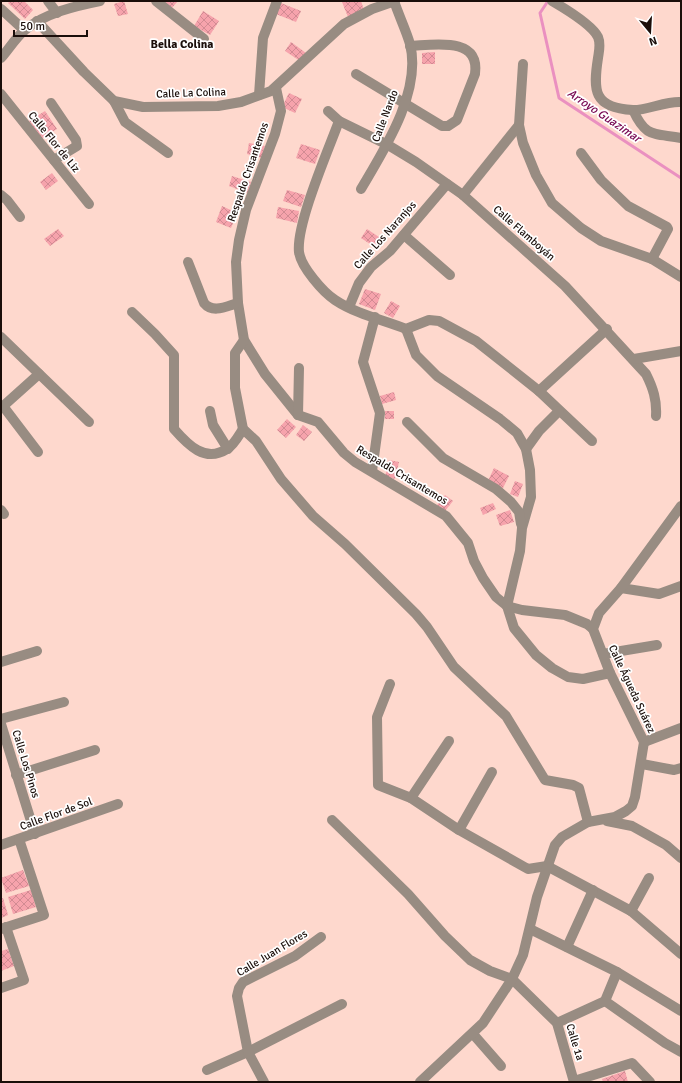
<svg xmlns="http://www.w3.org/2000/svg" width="682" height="1083" font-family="Signika,sans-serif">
	<defs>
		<pattern id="building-cross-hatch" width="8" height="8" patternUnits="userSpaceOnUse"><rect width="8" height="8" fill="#f6a3ac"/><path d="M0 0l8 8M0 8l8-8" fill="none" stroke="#d28b93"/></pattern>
	</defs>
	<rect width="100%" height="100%" fill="#fed8cd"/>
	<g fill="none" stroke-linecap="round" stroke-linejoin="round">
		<path stroke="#ea90c0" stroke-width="3" d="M548,1L540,13L559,98L681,178"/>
	</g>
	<g fill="url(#building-cross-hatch)">
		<path d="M10,1H24L33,10L25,19L8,3Z"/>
		<path d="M124,1L128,14L118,16L114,4Z"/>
		<path d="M167,1H178L171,9L165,3Z"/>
		<path d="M346,1H361L364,10L348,17L342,2Z"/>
		<path d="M281,3L301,11L296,22L276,14Z"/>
		<path d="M203,11L219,21L210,35L194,26Z"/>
		<path d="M291,42L306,53L300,61L285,51Z"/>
		<path d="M435,52V64H422V53Z"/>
		<path d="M289,93L302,99L295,113L282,107Z"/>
		<path d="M45,111L57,129L41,139L29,121Z"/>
		<path d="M249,143L265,146L262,158L247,154Z"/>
		<path d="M301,144L320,150L315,164L296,158Z"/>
		<path d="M52,173L58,181L46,190L40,182Z"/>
		<path d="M232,176L251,182L248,193L229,186Z"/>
		<path d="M287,190L305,195L301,207L283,201Z"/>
		<path d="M222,206L237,213L231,228L216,222Z"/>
		<path d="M278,207L299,211L297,223L276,218Z"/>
		<path d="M58,229L64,236L50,246L44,239Z"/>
		<path d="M367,229L382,239L376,248L361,238Z"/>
		<path d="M365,289L381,294L375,310L359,304Z"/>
		<path d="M391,301L400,306L393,318L384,313Z"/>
		<path d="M394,392L396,400L382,404L380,396Z"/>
		<rect x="385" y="411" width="9" height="8"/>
		<path d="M287,419L296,427L286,438L277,430Z"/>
		<path d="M303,425L312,432L304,441L296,435Z"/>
		<path d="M389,460L399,462L395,479L385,477Z"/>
		<path d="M494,468L509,476L502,490L487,483Z"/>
		<path d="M515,481L523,484L518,497L510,494Z"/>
		<path d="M445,495L453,501L445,511L437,505Z"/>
		<path d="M493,503L496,509L483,515L480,508Z"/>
		<path d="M510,510L514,522L500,526L496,515Z"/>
		<path d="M23,870L29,886L6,893L1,878Z"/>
		<path d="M31,890L36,907L13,914L8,897Z"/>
		<path d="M3,898L8,915L1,918V899Z"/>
		<path d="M8,949L14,966L1,971V951Z"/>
		<path d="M625,1071L628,1082H603L602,1079Z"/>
	</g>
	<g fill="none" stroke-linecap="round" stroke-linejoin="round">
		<g stroke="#988c82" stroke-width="10">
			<path d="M48,1L57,13"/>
			<path d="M156,1L204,39"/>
			<path d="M552,1C564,8 592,25 598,37C601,44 599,51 598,58C593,90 593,108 633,110C649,110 665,101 681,102"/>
			<path d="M1,9L24,30"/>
			<path d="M37,21L84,72L114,101L143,107L218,106L241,102L271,91L344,24L372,9L395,1"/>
			<path d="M1,58C9,49 16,37 25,30C45,13 75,6 100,1"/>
			<path d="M523,64L519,125L523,143L536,175L552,203L581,228L601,241L652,259L681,277"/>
			<path d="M356,74L442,126H448L457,120L475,74C480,36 434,45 410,46"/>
			<path d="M276,88L281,111L275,134L246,210L239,240L236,262L238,303L244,340L265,374L298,415L318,422L344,453L355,462L446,516L468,543L474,561L483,578L496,597L507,606L522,610L565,615L587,624L593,629"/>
			<path d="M1,94L89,204"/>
			<path d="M259,95L263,38L277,1"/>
			<path d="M114,101L125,122L168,153"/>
			<path d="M51,103L76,140L77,146L54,160"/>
			<path d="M633,110C646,138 653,133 681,138"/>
			<path d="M328,111L339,121L388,145L416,162L463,195L565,286L646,374C653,388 657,400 656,416"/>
			<path d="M339,121C328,151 296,224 299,252C301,267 323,292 335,300C356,314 383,320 406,329L429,320L439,321L476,341L539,391L607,329"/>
			<path d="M581,153L601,180L628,206L667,227L668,229L652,259"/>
			<path d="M361,189C384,150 422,92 410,44C406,30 399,16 394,1"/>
			<path d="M1,195L7,200L20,217"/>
			<path d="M463,195L519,125"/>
			<path d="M404,235L450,275"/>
			<path d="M188,262L204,303C213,314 227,306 238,303"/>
			<path d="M349,307L359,283L371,267L390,251L447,184"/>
			<path d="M132,312L155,334L174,355V429C188,445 205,463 227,449C234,445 239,435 243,429"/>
			<path d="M406,329L416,355L437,376L500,419L517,433L526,449L530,470L531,497L522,528L520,551L507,606L514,628L536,655L552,668L568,677L583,679L610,673"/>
			<path d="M1,337L89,422"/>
			<path d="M244,340L235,353V388L243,429L256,441L281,479L313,516L345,544L416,614L427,627L454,667L506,716L545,780L573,785L579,788L588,822"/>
			<path d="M634,359L681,351"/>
			<path d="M539,391L592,441"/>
			<path d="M3,406L38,452"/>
			<path d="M1,408L39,374"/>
			<path d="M210,411L213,425L228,449"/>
			<path d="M298,415L299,368"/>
			<path d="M407,422L443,458L496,489L511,502L519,512L521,524"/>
			<path d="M526,449L539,431L559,411"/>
			<path d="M372,471L380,413L363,362L375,317"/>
			<path d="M1,510L4,514"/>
			<path d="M621,588L659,594L681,586"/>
			<path d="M603,654L657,645"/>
			<path d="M1,662L37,651"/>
			<path d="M390,684L377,717L378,785L411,798L459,830L528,869L547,866"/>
			<path d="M1,719L64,702"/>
			<path d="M1,724L35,834"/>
			<path d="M644,742L681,728"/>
			<path d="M642,764L674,770L681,768"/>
			<path d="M16,775L95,750"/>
			<path d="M411,798L449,741"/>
			<path d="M332,820L408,894L445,936L470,960L490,971L512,979L557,1023L574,1082"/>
			<path d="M607,821L632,826L666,845L681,858"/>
			<path d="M459,830L492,772"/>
			<path d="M1,845L118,804"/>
			<path d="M547,866L631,911L681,954"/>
			<path d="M631,911L649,878"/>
			<path d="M1,929L44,915L19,839"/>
			<path d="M530,929L617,972L681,1011"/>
			<path d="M567,947L593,890"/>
			<path d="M1,988L24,980L6,927"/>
			<path d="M605,1001L665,1043L681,1052"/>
			<path d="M557,1023L605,1001L617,972"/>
			<path d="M473,1034L501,1066"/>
			<path d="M207,1070L248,1052L342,1004"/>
			<path d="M574,1081L632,1063L650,1082"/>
			<path d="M264,1082L248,1052L237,996L239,988L243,982L295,956L321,937"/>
			<path d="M420,1082L483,1023L512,979L523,955L537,897L555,845L562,837L588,822L615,817L626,811L632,806L635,797L644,742L610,673L593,629L599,613L621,588L681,506"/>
		</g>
	</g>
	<g text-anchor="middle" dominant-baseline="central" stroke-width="3.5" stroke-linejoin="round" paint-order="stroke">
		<g font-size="11" fill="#1a0e0a" stroke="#fff">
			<text transform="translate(191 93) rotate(-2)">Calle La Colina</text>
			<text transform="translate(385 116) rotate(-69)">Calle Nardo</text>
			<text transform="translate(54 142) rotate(51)">Calle Flor de Liz</text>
			<text transform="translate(248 172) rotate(-71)">Respaldo Crisantemos</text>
			<text transform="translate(524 233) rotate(41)">Calle Flamboyán</text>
			<text transform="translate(385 235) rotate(-48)">Calle Los Naranjos</text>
			<text transform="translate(402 475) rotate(31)">Respaldo Crisantemos</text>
			<text transform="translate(632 689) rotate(65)">Calle Águeda Suárez</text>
			<text transform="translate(26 764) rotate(73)">Calle Los Pinos</text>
			<text transform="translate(56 814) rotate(-20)">Calle Flor de Sol</text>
			<text transform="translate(272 953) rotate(-31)">Calle Juan Flores</text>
			<text transform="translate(575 1042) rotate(73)">Calle 1a</text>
		</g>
		<g font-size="12" font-weight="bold" fill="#1a0e0a" stroke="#fff">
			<text x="182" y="44">Bella Colina</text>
		</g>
		<g font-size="12" font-style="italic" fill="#760651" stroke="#fff">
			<text transform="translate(604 116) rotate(34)">Arroyo Guazimar</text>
		</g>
	</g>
	<rect width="682" height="1083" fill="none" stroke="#1a0e0a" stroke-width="4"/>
	<g transform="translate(650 32) rotate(162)" stroke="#ffffff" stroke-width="3" paint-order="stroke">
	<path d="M0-3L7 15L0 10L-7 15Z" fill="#1a0e0a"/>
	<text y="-6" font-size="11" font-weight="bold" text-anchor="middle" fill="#1a0e0a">N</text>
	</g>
	<path d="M14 30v6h73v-6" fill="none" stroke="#1a0e0a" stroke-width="2"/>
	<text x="20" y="30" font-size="12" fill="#1a0e0a" stroke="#ffffff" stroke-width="3" paint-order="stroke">50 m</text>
</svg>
